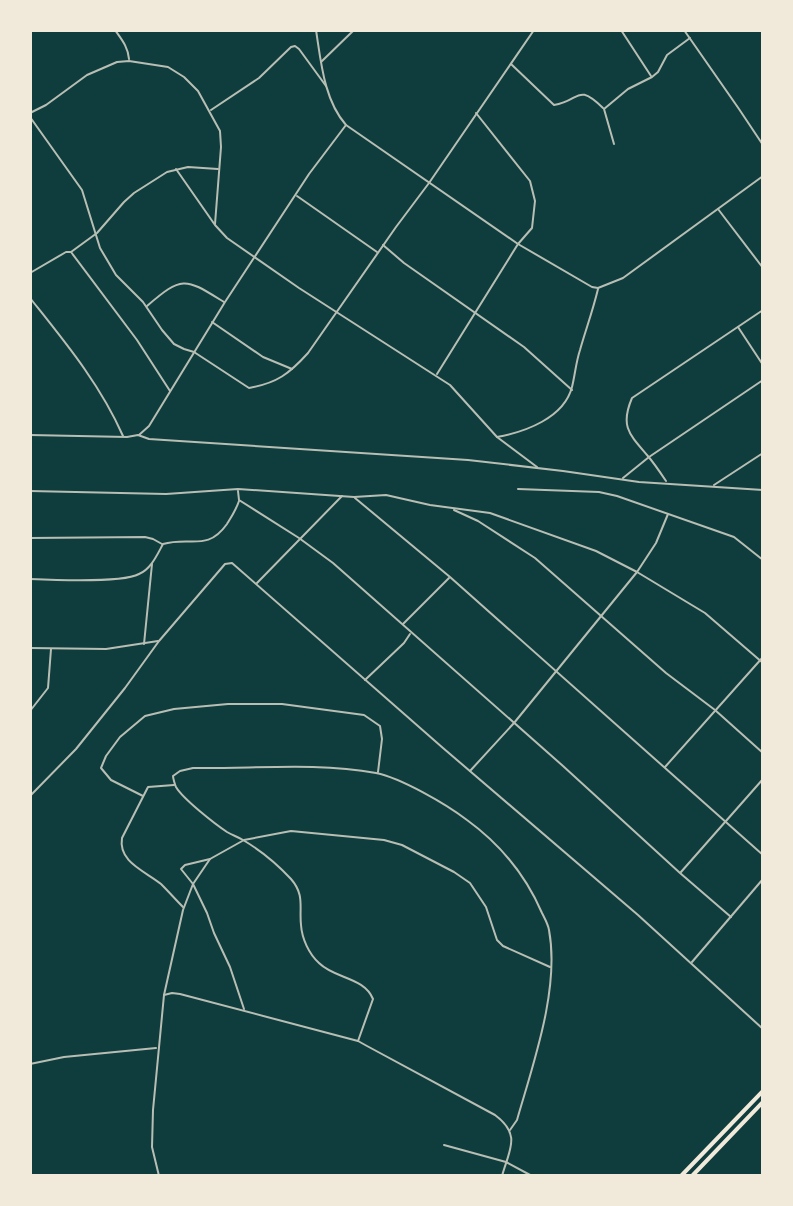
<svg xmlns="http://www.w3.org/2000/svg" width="793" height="1206" font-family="Barlow,sans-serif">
	<rect width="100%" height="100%" fill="#0f3d3e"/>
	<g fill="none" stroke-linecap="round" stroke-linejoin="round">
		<g stroke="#b8beb3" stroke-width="2">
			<path d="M115,30C122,40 128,47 129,59"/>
			<path d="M316,30C321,62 324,100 346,125L518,244L592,287L598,288L623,278L763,176"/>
			<path d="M621,30L651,76"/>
			<path d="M684,30L739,109L763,145"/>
			<path d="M321,62L354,30"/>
			<path d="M511,64L554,105C581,101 576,82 603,108"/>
			<path d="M211,110L259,78L291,47L295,46L299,49L326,86"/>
			<path d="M30,113L46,105L87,75L117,62L129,61L168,67L184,77L198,91L220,131L221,147L215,224"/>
			<path d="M30,117L82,190L100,248L116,275L143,302L162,330L174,344L184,349L194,352L249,388C277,383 289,374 308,353L396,227L429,183L534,30"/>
			<path d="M614,144L604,109L628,89L652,77L658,72L667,55L690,38"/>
			<path d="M176,169L215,225L227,238L299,288L450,385L497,437L537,467"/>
			<path d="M297,196L377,252"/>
			<path d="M718,209L763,268"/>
			<path d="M383,245L404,263L524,347L572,390"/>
			<path d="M71,252L97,233L124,202L134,193L167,172L188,167L218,169"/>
			<path d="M30,273L66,252H71L137,340L170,391"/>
			<path d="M30,298C65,342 100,384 123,436"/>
			<path d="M147,306C183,275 185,278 224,302"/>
			<path d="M212,322L263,357L292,369"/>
			<path d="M738,327L763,365"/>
			<path d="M437,374L518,244L532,228L535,201L530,181L476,113"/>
			<path d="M30,435L127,437L138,435L149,439L468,460L563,471L639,482L763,490"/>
			<path d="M139,435L149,426L225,302L309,174L346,125"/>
			<path d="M497,437C525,432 564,418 572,387C575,375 576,362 580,350C586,329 593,310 598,289"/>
			<path d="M623,478L649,457L763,380"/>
			<path d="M666,481C660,472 654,463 647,455C629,434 620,426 632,398L763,310"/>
			<path d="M714,485L763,453"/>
			<path d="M518,489L599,492L617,496L734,537L763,560"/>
			<path d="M30,491L166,494L238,489L354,497L386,495L430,505L490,513L596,551L637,572L705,613L763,663"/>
			<path d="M238,491L239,500L299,538L333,563L563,766L680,873L731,917"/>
			<path d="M355,498L450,577L763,855"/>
			<path d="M454,510L478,521L535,558L666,673L715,710L763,753"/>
			<path d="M30,538L145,537L153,539L162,544"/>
			<path d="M30,579C52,580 122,583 139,574C151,569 157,555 163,544C191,536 207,552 227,524C232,516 236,510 239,501"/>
			<path d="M257,583L342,496"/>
			<path d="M403,624L449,578"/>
			<path d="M144,644L152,564"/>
			<path d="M30,648L106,649L158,641"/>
			<path d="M365,680L404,643L410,634"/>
			<path d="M30,711L48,688L51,649"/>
			<path d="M665,767L763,657"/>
			<path d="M470,771L514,723L637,572L656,543L668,514"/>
			<path d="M174,785L148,787L122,838C118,862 145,871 161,884C169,892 176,900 183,907"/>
			<path d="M30,796L76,749L125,688L159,641L225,564L232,563L443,748L638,915L763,1029"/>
			<path d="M143,796L111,780L101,768L106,756L120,737L145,716L174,709L228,704H282L364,715L380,726L382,739L378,772"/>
			<path d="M210,859L185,865L181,869L193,884L207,913L214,933L230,967L244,1009"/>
			<path d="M681,872L763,779"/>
			<path d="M692,962L763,879"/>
			<path d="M164,995L172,993L180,994L358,1041L367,1046L495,1115C522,1135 509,1150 502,1176"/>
			<path d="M358,1041L373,999C364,977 335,979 319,963C309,954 302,939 301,925C299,907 305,895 291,879C278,865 260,850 243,840C238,837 232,835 227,832C215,824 183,799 176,787C175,785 173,778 173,776L180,771L193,768C253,769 316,762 376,773C401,778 446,804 467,820C500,844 526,876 542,913C545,919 548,924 549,930C560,989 533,1064 517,1120L510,1130"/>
			<path d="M30,1064L64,1057L156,1048"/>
			<path d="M444,1145L506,1162L532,1176"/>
			<path d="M159,1176L152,1147L153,1110L164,995L183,910L193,884L210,859L244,840L291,831L384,840L402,845L454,872L470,883L486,907L497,940L503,946L550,967"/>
		</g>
		<g stroke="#f1e9da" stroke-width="4">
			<path d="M681,1176L763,1091"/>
			<path d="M692,1176L763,1102"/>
		</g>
	</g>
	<rect width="793" height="1206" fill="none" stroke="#f1e9da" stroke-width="64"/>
</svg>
